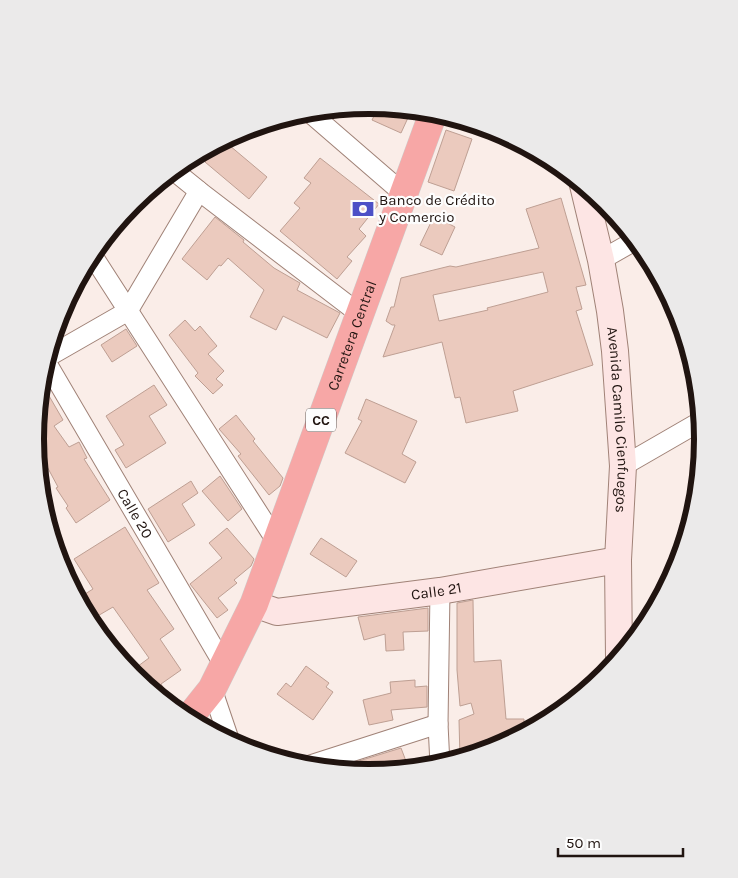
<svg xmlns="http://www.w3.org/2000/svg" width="738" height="878" font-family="Karla,sans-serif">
	<rect width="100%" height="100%" fill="#faede8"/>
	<g fill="#ebcabe" stroke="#be9f93" fill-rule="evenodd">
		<path d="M379,106L412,109L401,133L372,120Z"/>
		<path d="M446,130L472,139L454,191L428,182Z"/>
		<path d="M223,140L267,177L249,199L205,162Z"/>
		<path d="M320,158L379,204L359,229L366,236L347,257L352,261L337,279L280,231L300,208L294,203L311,183L304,178Z"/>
		<path d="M561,198L586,285L576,287L582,309L576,311L593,365L513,391L518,411L466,423L460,397L455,398L442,342L383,357L395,325H392L386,321L391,307H394L401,278L450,266L456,267L539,248L526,209ZM543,272L548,292L487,308L488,310L439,321L433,295Z"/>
		<path d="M434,216L455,227L442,255L420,245Z"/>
		<path d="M215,217L244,240L243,242L274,268L300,283L297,290L340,313L327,338L283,316L276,330L250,317L264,290L228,258L221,266L219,265L207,280L182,259Z"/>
		<path d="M185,320L195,331L200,326L217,346L208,354L224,371L216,379L223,385L213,394L195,376L198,373L169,335Z"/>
		<path d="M126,329L137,346L112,362L101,345Z"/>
		<path d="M41,382L63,420L54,426L69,447L79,442L87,458L84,459L110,500L76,523L66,508L68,506L56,488L58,487L36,446Z"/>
		<path d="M154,385L167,405L149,416L166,443L126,468L115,450L124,445L106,416Z"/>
		<path d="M366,399L417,421L402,454L416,462L405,483L345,453L362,421L358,419Z"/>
		<path d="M236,415L255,439L253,441L283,478L280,486L269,495L238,456L241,454L219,429Z"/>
		<path d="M220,476L242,509L228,521L202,491Z"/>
		<path d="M191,481L198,493L182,504L195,525L168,542L148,509Z"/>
		<path d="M125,527L159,583L147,590L174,629L160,639L181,670L161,684L175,705L172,707L130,672L149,658L113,607L89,621L77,599L93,589L74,559Z"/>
		<path d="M227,528L254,559L251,566L234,580L237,583L218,598L228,610L217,618L190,584L222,558L209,543Z"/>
		<path d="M321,538L357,561L346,577L310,554Z"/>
		<path d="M473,600L474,662L501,660L506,719H524V733L497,748L460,759L459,720L474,714L471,703L460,706L457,670V603Z"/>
		<path d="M428,608V631L403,632L404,650L386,651L385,634L364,640L358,617Z"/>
		<path d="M306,666L329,683L326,687L333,692L313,720L277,694L286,683L291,687Z"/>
		<path d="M415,680V687L427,686V707L391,710L393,720L369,725L363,700L391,693L390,682Z"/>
		<path d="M401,748L409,769L369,773L333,769Z"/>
	</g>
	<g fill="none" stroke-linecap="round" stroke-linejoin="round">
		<g stroke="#a08277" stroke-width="21">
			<g id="street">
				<path d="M308,111L404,194"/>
				<path d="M173,170L199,191L361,315"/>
				<path d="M91,253L277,542"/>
				<path d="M601,260L636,240"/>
				<path d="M46,358L128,311L199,191"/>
				<path id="s1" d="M45,360L225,667"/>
				<path d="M623,466L701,421"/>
				<path d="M440,591L438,724L440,765"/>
				<path d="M212,689L230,742"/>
				<path d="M304,767L438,724"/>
			</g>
		</g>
		<g stroke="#a08277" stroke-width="28">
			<g id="secondary">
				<path id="s2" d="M583,185L601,260L610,311L615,351L623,466L618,560L619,658"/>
				<path id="s3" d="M254,604L277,612L440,591L618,560"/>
			</g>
		</g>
		<g stroke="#cecbca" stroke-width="29">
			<g id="highway">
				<path id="s4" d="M188,719L212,689L254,604L434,111"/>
			</g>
		</g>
		<use href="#street" stroke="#fff" stroke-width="19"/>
		<use href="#secondary" stroke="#fde5e4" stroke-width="26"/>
		<use href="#highway" stroke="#f7a7a6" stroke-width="28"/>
	</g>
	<defs>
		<g id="bank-bare" transform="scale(1.725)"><path d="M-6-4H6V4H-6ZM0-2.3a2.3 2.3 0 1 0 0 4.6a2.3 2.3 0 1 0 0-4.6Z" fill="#4d50c6" stroke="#fdfdfd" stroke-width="2.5" paint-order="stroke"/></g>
	</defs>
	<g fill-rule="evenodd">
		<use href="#bank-bare" x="363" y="209"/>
	</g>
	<g text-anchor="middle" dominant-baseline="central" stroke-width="4.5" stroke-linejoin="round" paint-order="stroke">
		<rect fill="#fdfdfd" stroke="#625a57" stroke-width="1" x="306" y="408.5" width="30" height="23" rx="4"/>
		<g font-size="14" font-weight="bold" fill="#201410">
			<text x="321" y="420">CC</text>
		</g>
		<g font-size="15" fill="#201410" stroke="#fdfdfd" text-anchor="start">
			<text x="379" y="200">Banco de Crédito<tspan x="379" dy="17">y Comercio</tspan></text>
		</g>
		<g font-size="15" fill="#201410" stroke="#fdfdfd">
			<text stroke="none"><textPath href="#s4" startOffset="419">Carretera Central</textPath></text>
			<text stroke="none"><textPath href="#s2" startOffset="238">Avenida Camilo Cienfuegos</textPath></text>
			<text stroke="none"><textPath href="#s1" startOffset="178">Calle 20</textPath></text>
			<text stroke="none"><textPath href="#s3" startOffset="185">Calle 21</textPath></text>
		</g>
	</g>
	<path d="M0 0H738V878H0ZM44 439a325 325 0 1 1 650 0a325 325 0 1 1-650 0Z" fill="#ebeaea" fill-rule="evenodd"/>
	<path fill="none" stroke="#201410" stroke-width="6" d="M44 439a325 325 0 1 1 650 0a325 325 0 1 1-650 0Z"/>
	<path d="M558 848v8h125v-8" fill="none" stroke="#201410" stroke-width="2.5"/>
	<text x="566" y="848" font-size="15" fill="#201410" stroke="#fdfdfd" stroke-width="4" paint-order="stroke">50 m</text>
</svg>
